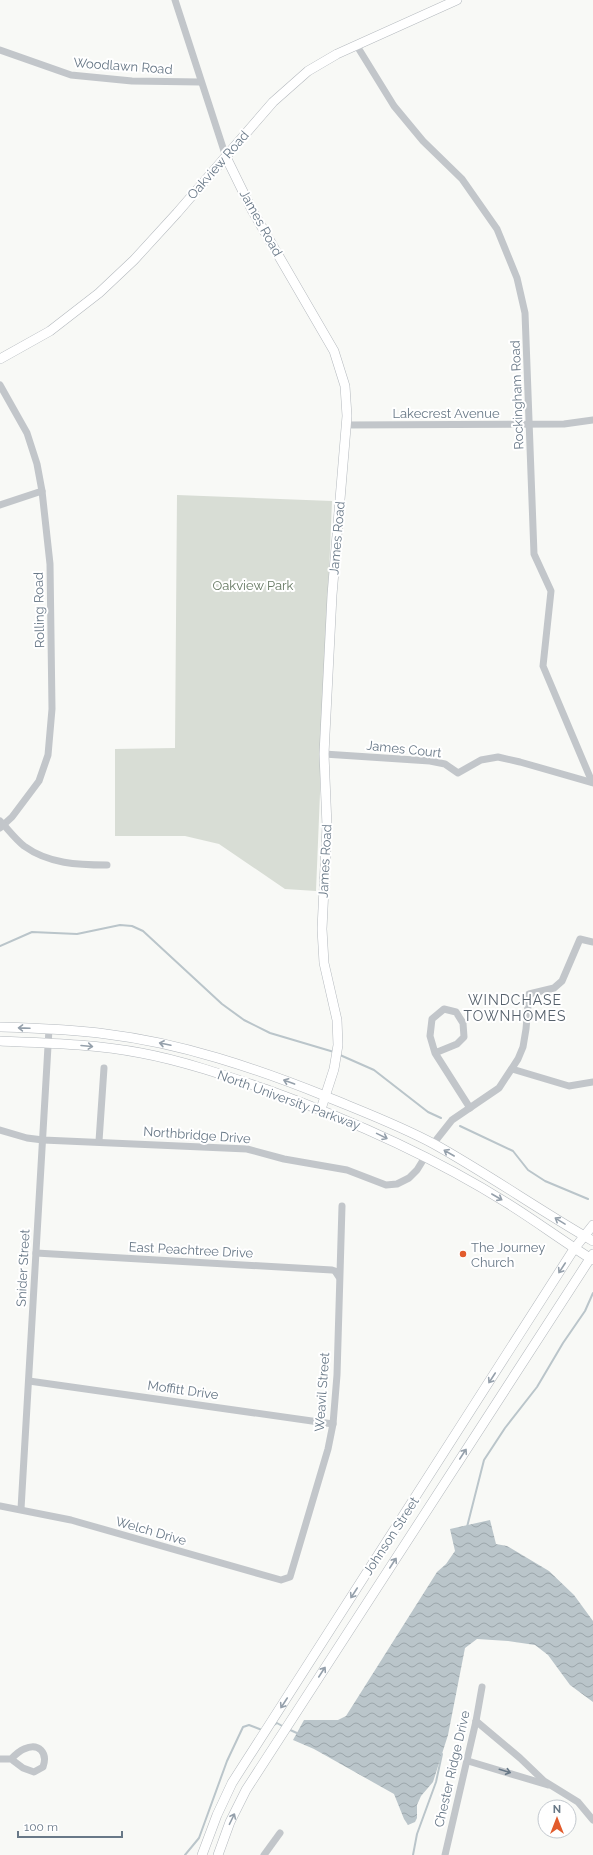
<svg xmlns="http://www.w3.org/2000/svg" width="593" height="1855" font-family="Raleway,sans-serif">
	<defs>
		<pattern id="water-waves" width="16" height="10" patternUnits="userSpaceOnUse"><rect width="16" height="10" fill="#bac5ca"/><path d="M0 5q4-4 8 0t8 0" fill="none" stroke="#9ba5aa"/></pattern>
	</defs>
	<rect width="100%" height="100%" fill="#f8f9f6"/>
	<path fill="#d8ddd5" d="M177,495L332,501L316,891L285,889L219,844L185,836H115V749L175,748Z"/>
	<path fill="url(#water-waves)" d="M490,1520L496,1544L507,1546L549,1571L574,1595L593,1621V1702L570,1685L548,1655L535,1645L508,1641L477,1639L465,1648L448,1735L433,1782L421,1796L417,1805V1818L415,1822L408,1825L404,1819L394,1794L314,1749L293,1740L304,1720H338L346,1716L437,1572L446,1564L455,1551L450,1529Z"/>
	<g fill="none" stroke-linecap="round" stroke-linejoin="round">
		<g stroke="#bac5ca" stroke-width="2">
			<path d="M0,946L32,932L77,934L120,925L132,926L143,931L222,1004L244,1020L270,1033L334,1052"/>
			<path d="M340,1055L374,1070L428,1112L441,1118"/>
			<path d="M460,1126L513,1151L528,1170L545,1181L588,1199"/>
			<path d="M467,1527L484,1460L505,1428L537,1387L563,1343L585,1311L593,1293"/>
			<path d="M274,1725L277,1723L284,1727"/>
			<path d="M288,1729L299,1734"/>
			<path d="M185,1855L199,1838L227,1761L243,1727L249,1725L262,1730"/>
			<path d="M413,1855L417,1834L436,1782L442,1754"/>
		</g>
		<g stroke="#b4b9be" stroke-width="10">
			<g id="secondary">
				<path d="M226,157L252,210L334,351L345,386L347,416L332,595L324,754L327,826L322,929L324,963L337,1020L338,1045L334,1069L321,1109"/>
				<path d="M0,359L50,331L99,293L134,260L177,213L273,102L308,71L337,54L457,0"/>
				<path d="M0,1027C35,1028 71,1029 106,1034C181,1043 255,1068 325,1096C361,1111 399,1125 434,1144C488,1174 539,1210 593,1241"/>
				<path d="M0,1041C47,1043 95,1044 141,1053C184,1061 227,1076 268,1090C351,1120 432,1156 507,1203C536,1221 564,1242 593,1260"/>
				<path d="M202,1855L217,1815L232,1783L574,1249L593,1225"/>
				<path d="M218,1855L230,1822L246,1790L593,1254"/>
			</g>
		</g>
		<g stroke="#c2c6ca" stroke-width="7">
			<path d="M175,0L226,157"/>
			<path d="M357,46L394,106L423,141L462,179L497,229L517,278L525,313L534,554L551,591L543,666L592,782"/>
			<path d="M0,50L71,75L132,81L200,82"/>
			<path d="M0,385L27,433L37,464L42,491L50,564L52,709L48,755L39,781L12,817L0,828"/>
			<path d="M346,425L564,424L593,420"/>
			<path d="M0,505L42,491"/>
			<path d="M324,754L430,761L445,764L458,773L481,760L498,757L520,762L593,783"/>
			<path d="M0,821C8,829 15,839 24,846C49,864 78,865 107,865"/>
			<path d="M435,1053L457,1044L464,1037L463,1023L456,1012L444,1009L432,1019L430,1036L435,1053L470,1108"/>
			<path d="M512,1069L569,1086L593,1082"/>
			<path d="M0,1130L27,1138L43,1140L247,1149L284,1159L347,1170L386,1185L397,1184L409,1178L417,1170L425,1157"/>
			<path d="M99,1141L104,1068"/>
			<path d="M433,1144L452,1120L499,1088L518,1059L523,1047L526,1029L529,994L554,988L562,981L580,939L593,942"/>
			<path d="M36,1253L332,1270L335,1271L339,1277"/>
			<path d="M29,1381L333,1424"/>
			<path d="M0,1506L71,1520L281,1580L290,1577L328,1449L333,1424L337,1375L342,1206"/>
			<path d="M21,1509L49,1029"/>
			<path d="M476,1721L520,1758L544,1781L578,1802L593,1820"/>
			<path d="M0,1759H11L23,1768L34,1772L43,1767C48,1753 39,1742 24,1749C19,1751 15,1755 11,1759"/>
			<path d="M468,1761L548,1785"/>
			<path d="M264,1855L280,1833"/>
			<path d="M445,1855L476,1721L482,1687"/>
		</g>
		<use href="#secondary" stroke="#fff" stroke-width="9"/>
	</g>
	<defs><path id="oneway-shaft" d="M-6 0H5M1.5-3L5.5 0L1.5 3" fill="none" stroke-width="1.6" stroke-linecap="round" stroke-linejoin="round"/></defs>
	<g stroke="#95a0ab">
		<use href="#oneway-shaft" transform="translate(24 1028) rotate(-178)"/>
		<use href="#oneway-shaft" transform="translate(165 1044) rotate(-168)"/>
		<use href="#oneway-shaft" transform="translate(87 1046) rotate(5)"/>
		<use href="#oneway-shaft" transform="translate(289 1082) rotate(-160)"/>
		<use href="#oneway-shaft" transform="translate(382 1136) rotate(26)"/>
		<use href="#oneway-shaft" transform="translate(449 1153) rotate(-150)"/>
		<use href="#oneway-shaft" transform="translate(497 1197) rotate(30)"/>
		<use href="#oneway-shaft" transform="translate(560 1221) rotate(-148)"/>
		<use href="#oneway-shaft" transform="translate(562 1268) rotate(123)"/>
		<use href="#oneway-shaft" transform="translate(492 1378) rotate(123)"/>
		<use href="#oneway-shaft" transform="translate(463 1454) rotate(-57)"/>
		<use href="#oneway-shaft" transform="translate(393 1563) rotate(-57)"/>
		<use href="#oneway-shaft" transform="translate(354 1593) rotate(123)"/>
		<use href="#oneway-shaft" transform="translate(322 1672) rotate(-57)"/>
		<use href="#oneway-shaft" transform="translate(284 1703) rotate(123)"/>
		<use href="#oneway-shaft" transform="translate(232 1819) rotate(-64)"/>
	</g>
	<use stroke="#687887" href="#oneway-shaft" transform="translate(505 1771) rotate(17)"/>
	<circle fill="#e25b2c" stroke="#fff" stroke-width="1.5" cx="463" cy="1254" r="4"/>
	<g text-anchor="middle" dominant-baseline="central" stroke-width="4" stroke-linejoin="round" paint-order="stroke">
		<g font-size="13" fill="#687887" stroke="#fff">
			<text transform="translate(123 66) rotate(4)">Woodlawn Road</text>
			<text transform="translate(218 165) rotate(-49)">Oakview Road</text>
			<text transform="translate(261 223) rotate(61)">James Road</text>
			<text transform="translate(517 395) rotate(-92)">Rockingham Road</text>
			<text x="446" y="413">Lakecrest Avenue</text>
			<text transform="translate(337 538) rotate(-85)">James Road</text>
			<text transform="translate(39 610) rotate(-91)">Rolling Road</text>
			<text transform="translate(404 749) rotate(6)">James Court</text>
			<text transform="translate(325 861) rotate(-87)">James Road</text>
			<text transform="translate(289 1100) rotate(20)">North University Parkway</text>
			<text transform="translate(197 1135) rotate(4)">Northbridge Drive</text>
			<text transform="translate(191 1250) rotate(3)">East Peachtree Drive</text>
			<text transform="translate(23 1268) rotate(-87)">Snider Street</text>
			<text transform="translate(183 1390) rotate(8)">Moffitt Drive</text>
			<text transform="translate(322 1392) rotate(-86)">Weavil Street</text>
			<text transform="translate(151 1531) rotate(16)">Welch Drive</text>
			<text transform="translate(391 1536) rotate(-57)">Johnson Street</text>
			<text transform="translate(452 1769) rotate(-77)">Chester Ridge Drive</text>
		</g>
		<g font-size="13" fill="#667963" stroke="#fff">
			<text x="253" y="585">Oakview Park</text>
		</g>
		<g font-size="13" fill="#687887" stroke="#fff" text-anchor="start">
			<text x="471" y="1247">The Journey<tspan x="471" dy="15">Church</tspan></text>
		</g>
		<g font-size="14" letter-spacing="1" fill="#56616c" stroke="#fff">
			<text x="515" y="1000">WINDCHASE<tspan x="515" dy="16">TOWNHOMES</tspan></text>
		</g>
	</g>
	<g transform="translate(557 1819)"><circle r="19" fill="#ffffff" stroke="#c3c9cf"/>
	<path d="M0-3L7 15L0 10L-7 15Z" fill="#e25b2c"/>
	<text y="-6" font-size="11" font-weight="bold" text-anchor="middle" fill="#687887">N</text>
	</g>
	<path d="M18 1831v6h104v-6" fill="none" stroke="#687887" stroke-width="2"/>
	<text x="24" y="1831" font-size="12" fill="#687887" stroke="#ffffff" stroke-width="3" paint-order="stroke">100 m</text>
</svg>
